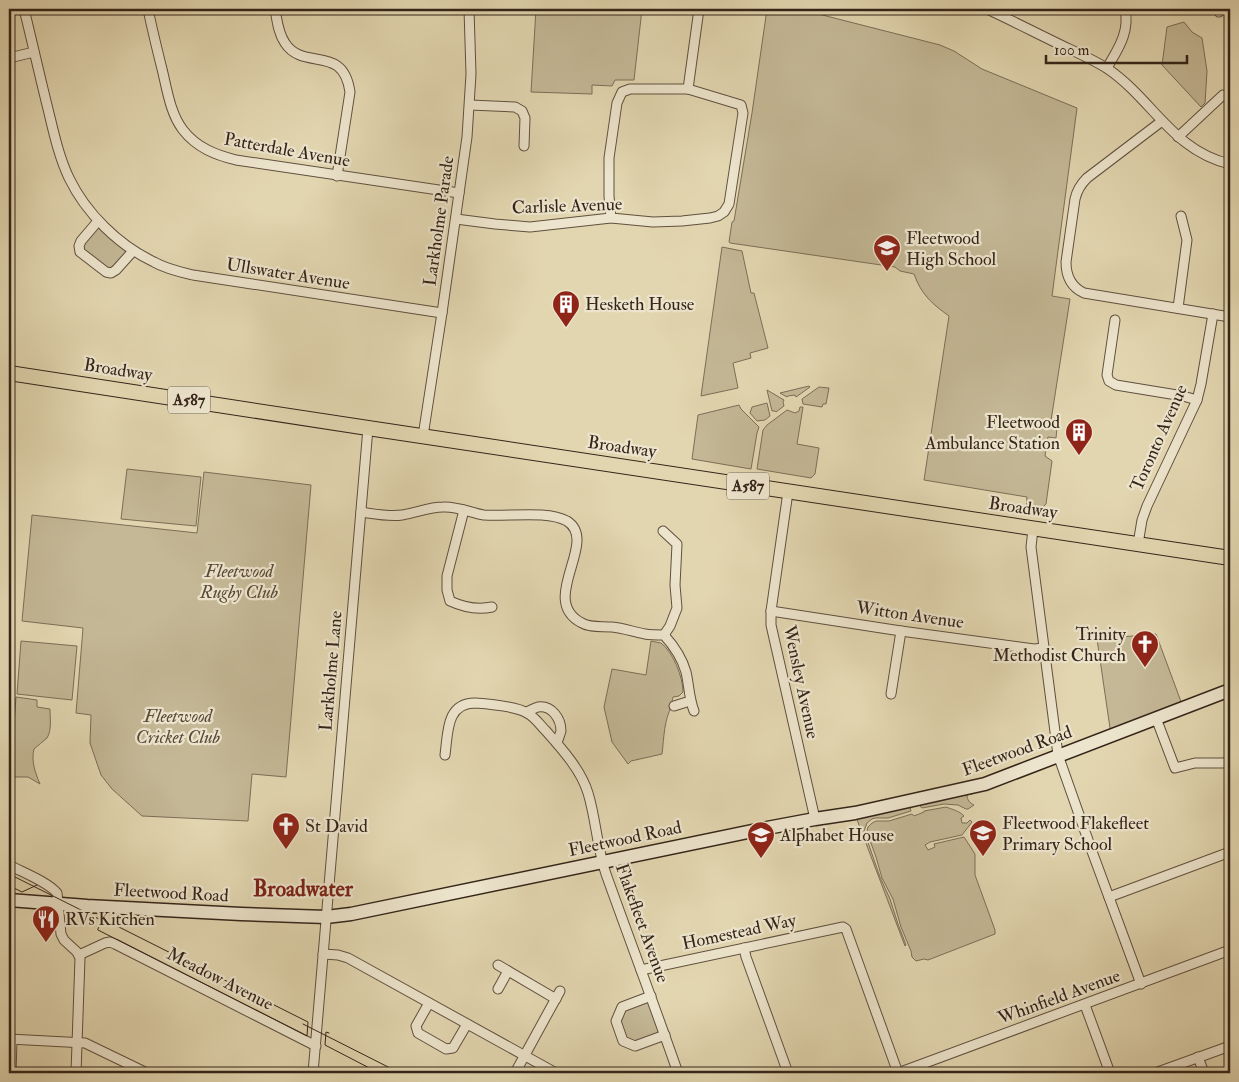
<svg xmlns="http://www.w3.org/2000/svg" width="1239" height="1082" font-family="'IM FELL Double Pica',serif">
	<rect width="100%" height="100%" fill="#e2d6b0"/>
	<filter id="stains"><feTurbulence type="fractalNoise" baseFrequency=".004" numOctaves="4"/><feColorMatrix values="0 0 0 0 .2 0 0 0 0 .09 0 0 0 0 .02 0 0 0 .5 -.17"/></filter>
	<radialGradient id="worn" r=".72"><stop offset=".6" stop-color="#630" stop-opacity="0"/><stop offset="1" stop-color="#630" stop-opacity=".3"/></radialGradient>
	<g fill="#c4b896" stroke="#7c6e58">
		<path d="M536,9H642L634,80H615L612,86L592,85V94L531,92Z"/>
		<path d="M767,9H799L940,45L954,51L982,69L1077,108L1052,296L1070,299L1050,427L1057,428L1056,438L1048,437L1045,456L1052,461L1046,504L1040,510H1026L1027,497L924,480L949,316C932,304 921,294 914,274L900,271L895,267L730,243L729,242L732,222L734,221L752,113Z"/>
		<path d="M1184,22L1192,32L1202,38L1207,71L1205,103L1201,107L1162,65L1167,27Z"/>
		<path d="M98,221L133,251L111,273L80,252L81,241Z"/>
		<path d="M722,247L742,251L751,293H754L768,348L750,353L751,358L733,363L738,388L701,396Z"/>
		<path d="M809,386L810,387L796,397L795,395L788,396L787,397L780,393Z"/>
		<path d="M819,387L829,388L826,404H823L822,407L803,404L802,399Z"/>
		<path d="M767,390L784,400L783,402L784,406L776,412L775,411H772Z"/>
		<path d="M767,403L770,416L765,420L757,421L750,413L752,407Z"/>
		<path d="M739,405L741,409L759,427L757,433L751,469L692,459L698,415Z"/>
		<path d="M800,407H803L797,444L819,448L815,474L811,478L757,469L763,430L767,425L787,410L795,413L799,411Z"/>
		<path d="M127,469L201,477L196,526L121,519Z"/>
		<path d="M204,472L311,485L286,777L252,774L248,821L142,816L112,789L101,775L90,743L91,715L76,713L83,628L22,621L32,515L197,533Z"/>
		<path d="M1156,634L1183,707L1111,735L1097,639Z"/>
		<path d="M21,641L77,646L72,700L17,694Z"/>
		<path d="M651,641L661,643C673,652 683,677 683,692L679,696L673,697L672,701V706C664,719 664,738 662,754L631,761L628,764L612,742L604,707L612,669L646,675Z"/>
		<path d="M16,697L37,700V707L50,709C50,718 52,730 47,738C43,742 38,745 34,749C31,761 35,772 40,784L28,777H10Z"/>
		<path d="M972,791V794L967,795C967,800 970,803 974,805L968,809H966L958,805L944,804L922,808L918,804Z"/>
		<path d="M910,807L911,811L888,818H875L872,819L867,823L864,831L880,877L890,899L898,924L906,945L905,946L856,817Z"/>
		<path d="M946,807C951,809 960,811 964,816L961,818L962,823H967L970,820L972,822L962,835L930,842L925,845L928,850L935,847L934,844L964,837L975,854V875L995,930V934L928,960L924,959L916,961L912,957L911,951L901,927L893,899L882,878L876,857L868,835L867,831L868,827L872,823L876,821H889L912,814L914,816L924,812V811Z"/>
		<path d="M651,996L665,1035L635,1046L623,1041L616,1021L622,1007Z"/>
	</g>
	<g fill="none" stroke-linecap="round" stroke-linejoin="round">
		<g stroke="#60503f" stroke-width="11">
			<g id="street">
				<path d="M24,9C32,41 39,73 47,105C53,129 58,155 69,178C86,213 118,245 154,262C166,269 180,272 193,275L442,313"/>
				<path d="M148,9C152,29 157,49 162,69C167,89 170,113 183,130C197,148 216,155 236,160L459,193"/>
				<path d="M275,9C277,20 278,33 285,43C304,72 343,43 350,92L337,176"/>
				<path d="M987,9C1013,21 1038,34 1063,46C1078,53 1094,60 1108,69C1153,100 1173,151 1230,164"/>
				<path d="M1219,12V9"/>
				<path d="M9,58L34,52"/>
				<path d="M1107,68C1118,49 1130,32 1125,9"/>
				<path d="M688,89L699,9"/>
				<path d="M470,105L515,107L522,111L525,118L524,146"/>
				<path d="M1162,121L1087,178C1080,185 1077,190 1075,199L1066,262C1066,276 1071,287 1084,293L1230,317"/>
				<path d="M1178,137L1223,95"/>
				<path d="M456,219L495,224L530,227L611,218L653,222L682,221L710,218L718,216L724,212L729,204L743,113L741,105L688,89H630L622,92L617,103L609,158V196L611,218"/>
				<path d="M98,221L81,241L79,246L80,252L106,272L111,273L116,270L133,251"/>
				<path d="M1178,308L1187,240L1181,216"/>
				<path d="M1115,320L1107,375L1109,381L1116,385L1183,396L1197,400"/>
				<path d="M423,436L442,313L467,137L471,74L469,9"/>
				<path d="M788,492L771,611V625L815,819"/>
				<path d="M464,510L447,576V590L450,601C463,607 478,610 492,607"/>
				<path d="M361,512C375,514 389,517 402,515C416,513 429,507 443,507C457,506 471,513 484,515C507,517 547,510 567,521C600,542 537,600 582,623C590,628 602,626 612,627C623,628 634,632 645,634C651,635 658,635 664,635C674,646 682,658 686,672C689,685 689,698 694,711"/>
				<path d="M1033,529L1031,547L1058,755L1093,854L1141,984"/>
				<path d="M663,531L677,544L675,585L677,608L670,626L664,635"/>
				<path d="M1138,544L1142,520L1147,506L1197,400L1201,384L1213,314"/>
				<path d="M771,611L901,631L1034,649L1044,648"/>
				<path d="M891,694L901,631"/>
				<path d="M674,706L690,701"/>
				<path d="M526,712C530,711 534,708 538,707C552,705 561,719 561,731C560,735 558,739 557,743"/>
				<path d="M1156,718L1175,768L1195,763H1223L1230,761"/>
				<path d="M445,755C448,733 446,703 475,703C489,704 516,706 527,713C535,717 540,725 546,731C562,749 581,770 588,793C596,819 597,848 606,874C630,941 655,1007 678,1073"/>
				<path d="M9,865C22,872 48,882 57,893L61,934L64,940L77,952L80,958L76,1073"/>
				<path d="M1109,897L1230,852"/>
				<path d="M744,948L746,957L788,1073"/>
				<path d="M323,954L338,955L348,958L556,1073"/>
				<path d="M79,955L105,943L110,942L115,944L316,1046"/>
				<path d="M498,965L556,999"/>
				<path d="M641,970L843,927L846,929L898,1073"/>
				<path d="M498,989L508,971"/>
				<path d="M651,996L622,1007L616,1021L623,1041L635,1046L665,1035"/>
				<path d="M429,1003L416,1026L418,1033L446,1049L453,1048L467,1024"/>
				<path d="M1085,1005L1110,1073"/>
				<path d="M9,1039L85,1043L147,1073"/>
				<path d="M1198,1057L1204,1073"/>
				<path d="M11,1073L12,1040"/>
				<path d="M313,1073L368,428"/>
				<path d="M515,1073L560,991"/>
				<path d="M898,1073L1230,950"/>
				<path d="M1155,1073L1230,1046"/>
			</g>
		</g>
		<g stroke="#342419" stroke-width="15">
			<path id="secondary" d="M9,900L87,906L241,914L326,917L351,914L767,828L815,819L855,813L985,784L1230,690"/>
		</g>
		<g stroke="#342419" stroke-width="16">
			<path id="primary" d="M9,373L368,428L1230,558"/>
		</g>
		<use href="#street" stroke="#ece4cc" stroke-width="9"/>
		<use href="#secondary" stroke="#ece4cc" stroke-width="12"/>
		<use href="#primary" stroke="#e2d6b0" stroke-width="14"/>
		<g stroke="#342419" stroke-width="1">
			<path d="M9,874L107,923"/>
			<path d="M9,888L11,889L12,887L22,892L37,885"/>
			<path d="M103,919L308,1022L307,1036L98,930Z"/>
			<path d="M303,1024L400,1073"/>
			<path d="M329,1033L326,1032L325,1045L379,1073"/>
		</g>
	</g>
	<defs>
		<g id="school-pin" transform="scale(1.4375)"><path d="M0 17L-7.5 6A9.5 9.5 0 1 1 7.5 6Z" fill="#8f2418" stroke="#ece4cc"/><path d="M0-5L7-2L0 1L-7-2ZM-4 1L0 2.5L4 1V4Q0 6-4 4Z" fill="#fff"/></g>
		<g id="building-pin" transform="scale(1.4375)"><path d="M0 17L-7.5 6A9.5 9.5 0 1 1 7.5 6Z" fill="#8f2418" stroke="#ece4cc"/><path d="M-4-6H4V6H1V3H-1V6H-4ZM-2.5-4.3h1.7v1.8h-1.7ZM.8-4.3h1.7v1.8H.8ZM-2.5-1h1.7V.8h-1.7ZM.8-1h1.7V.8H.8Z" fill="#fff"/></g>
		<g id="church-pin" transform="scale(1.4375)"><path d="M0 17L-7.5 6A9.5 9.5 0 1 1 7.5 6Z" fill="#8f2418" stroke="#ece4cc"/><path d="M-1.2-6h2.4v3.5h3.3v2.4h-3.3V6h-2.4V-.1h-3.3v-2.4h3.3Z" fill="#fff"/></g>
		<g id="restaurant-pin" transform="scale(1.4375)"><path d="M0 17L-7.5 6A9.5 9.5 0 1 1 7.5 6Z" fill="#8f2418" stroke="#ece4cc"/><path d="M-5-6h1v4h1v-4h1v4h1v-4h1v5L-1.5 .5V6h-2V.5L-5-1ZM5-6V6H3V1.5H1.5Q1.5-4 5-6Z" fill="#fff"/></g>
	</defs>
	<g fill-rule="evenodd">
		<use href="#school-pin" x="887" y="248"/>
		<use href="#building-pin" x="566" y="304"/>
		<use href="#building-pin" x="1079" y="432"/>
		<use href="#church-pin" x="1145" y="644"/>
		<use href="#church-pin" x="286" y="826"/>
		<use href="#school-pin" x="983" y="833"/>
		<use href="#school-pin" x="761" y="835"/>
		<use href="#restaurant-pin" x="46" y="919"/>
	</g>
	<g text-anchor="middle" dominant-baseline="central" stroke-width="4.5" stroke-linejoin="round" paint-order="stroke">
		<g fill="#ece4cc" stroke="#6b5e4f" stroke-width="1">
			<rect x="168" y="386.5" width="42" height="27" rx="4"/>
			<rect x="727" y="472.5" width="42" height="27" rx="4"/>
		</g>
		<g font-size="16" font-weight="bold" fill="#342419">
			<text x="189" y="400">A587</text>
			<text x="748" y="486">A587</text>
		</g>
		<g font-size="18" fill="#342419" stroke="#ece4cc">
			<text transform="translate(287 150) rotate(10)">Patterdale Avenue</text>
			<text transform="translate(567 206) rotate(-2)">Carlisle Avenue</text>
			<text transform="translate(439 221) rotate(-82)">Larkholme Parade</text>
			<text transform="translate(288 274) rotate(9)">Ullswater Avenue</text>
			<text transform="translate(118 370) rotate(9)">Broadway</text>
			<text transform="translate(1159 438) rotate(-66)">Toronto Avenue</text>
			<text transform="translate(622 447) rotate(8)">Broadway</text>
			<text transform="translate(1023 508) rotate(8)">Broadway</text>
			<text transform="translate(910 615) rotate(8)">Witton Avenue</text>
			<text transform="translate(331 671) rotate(-85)">Larkholme Lane</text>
			<text transform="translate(801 682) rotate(78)">Wensley Avenue</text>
			<text transform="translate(1017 751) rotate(-20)">Fleetwood Road</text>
			<text transform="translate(625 839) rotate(-12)">Fleetwood Road</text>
			<text transform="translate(171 893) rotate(3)">Fleetwood Road</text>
			<text transform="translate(642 923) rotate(70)">Flakefleet Avenue</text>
			<text transform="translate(739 932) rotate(-12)">Homestead Way</text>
			<text transform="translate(220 979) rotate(27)">Meadow Avenue</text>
			<text transform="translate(1059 997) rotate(-20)">Whinfield Avenue</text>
		</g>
		<g font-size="18" fill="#342419" stroke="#ece4cc" text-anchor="start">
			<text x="906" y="238">Fleetwood<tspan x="906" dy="21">High School</tspan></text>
			<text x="585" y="304">Hesketh House</text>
			<text x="1060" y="422" text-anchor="end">Fleetwood<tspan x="1060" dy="21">Ambulance Station</tspan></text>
			<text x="1126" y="634" text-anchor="end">Trinity<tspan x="1126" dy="21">Methodist Church</tspan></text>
			<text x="1002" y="823">Fleetwood Flakefleet<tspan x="1002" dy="21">Primary School</tspan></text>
			<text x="305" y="826">St David</text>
			<text x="780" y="835">Alphabet House</text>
			<text x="65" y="919">RVs Kitchen</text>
		</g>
		<g font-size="18" font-style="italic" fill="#584938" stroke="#ece4cc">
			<text x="239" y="571">Fleetwood<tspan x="239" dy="21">Rugby Club</tspan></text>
			<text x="178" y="716">Fleetwood<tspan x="178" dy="21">Cricket Club</tspan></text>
		</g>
		<g font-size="22" font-weight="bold" fill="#7a1f14" stroke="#ece4cc">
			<text x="303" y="889">Broadwater</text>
		</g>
	</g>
	<rect width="1239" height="1082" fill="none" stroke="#e2d6b0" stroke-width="30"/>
	<rect x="10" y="10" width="1219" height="1062" fill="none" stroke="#342419" stroke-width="2.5"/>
	<rect x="15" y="15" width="1209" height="1052" fill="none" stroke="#342419"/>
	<path d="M1046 55v8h141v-8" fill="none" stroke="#342419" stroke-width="2.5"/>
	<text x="1054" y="55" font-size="15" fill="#342419" stroke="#ece4cc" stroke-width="4" paint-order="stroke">100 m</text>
	<rect width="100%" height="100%" filter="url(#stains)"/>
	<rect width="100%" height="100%" fill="url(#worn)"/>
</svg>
